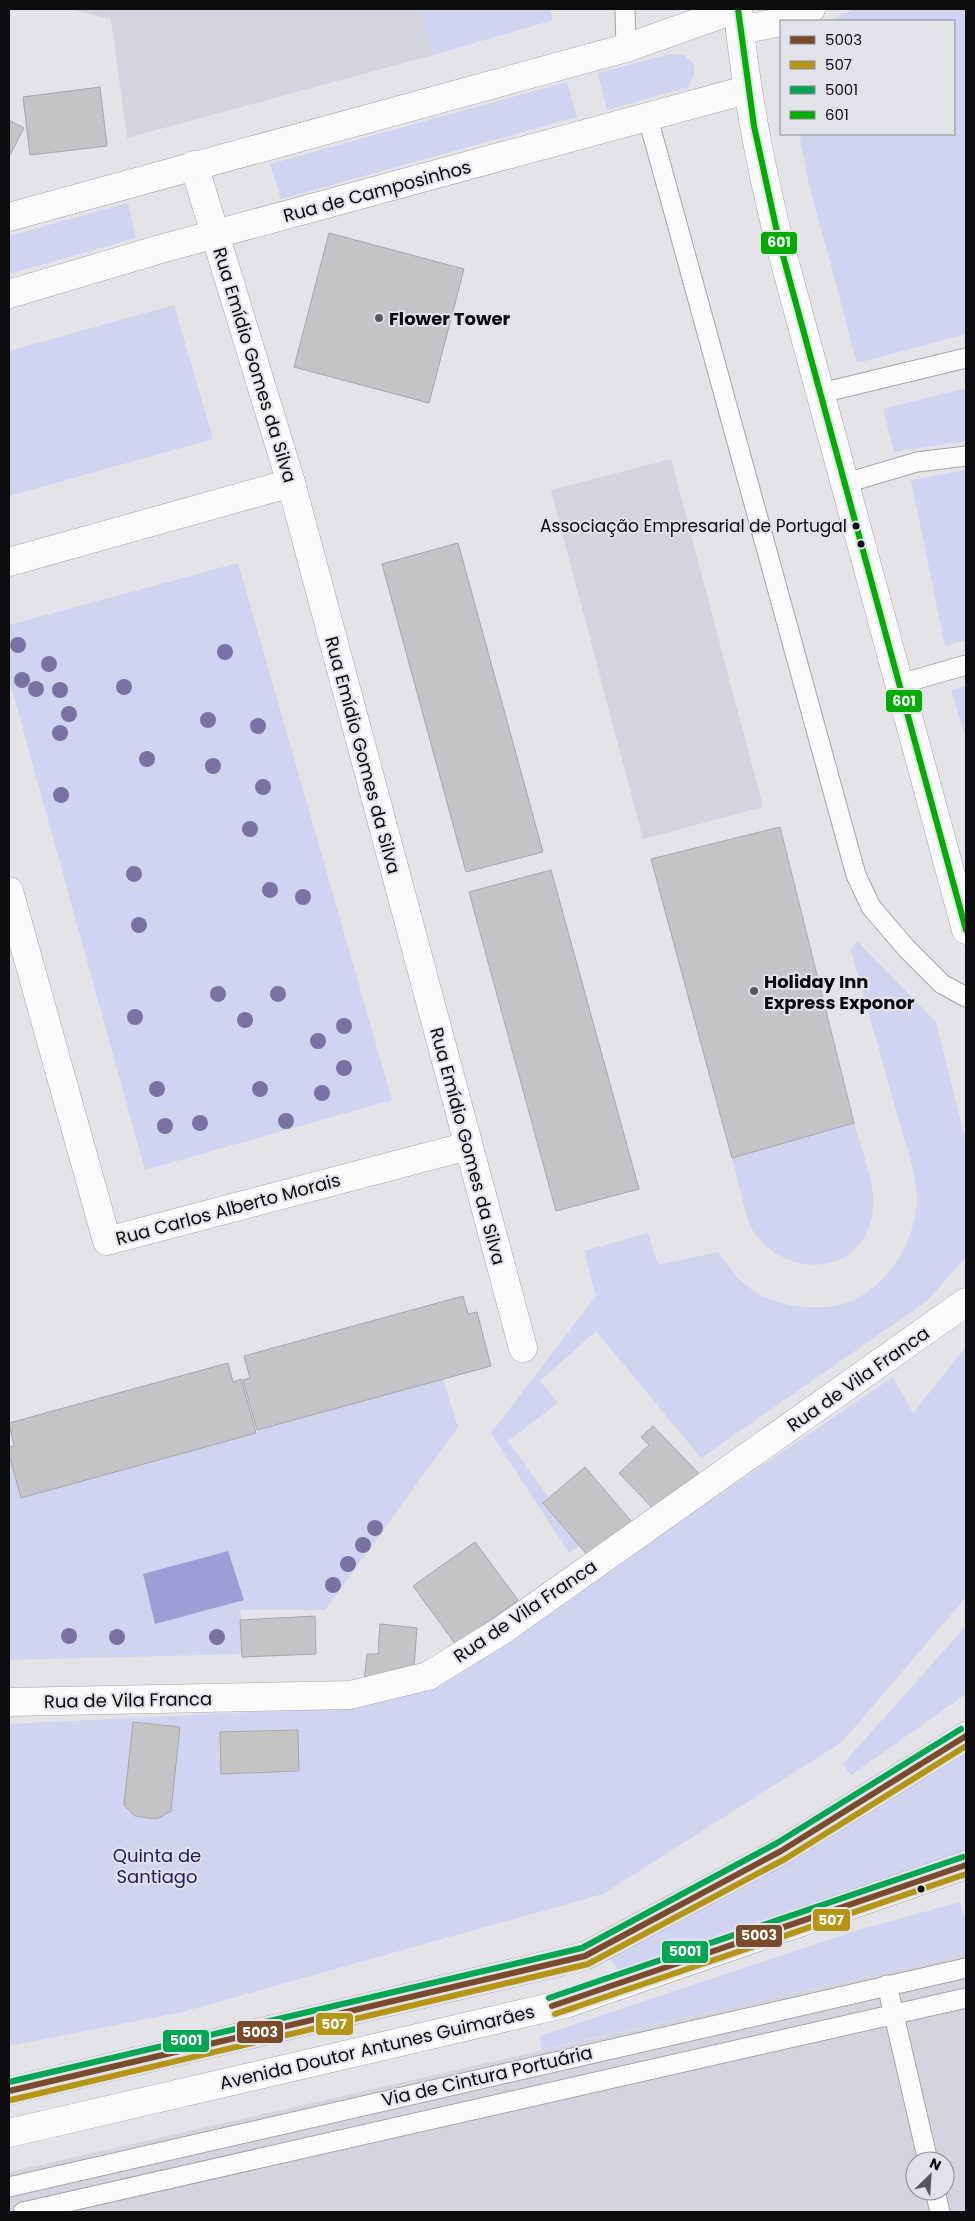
<svg xmlns="http://www.w3.org/2000/svg" width="975" height="2221" font-family="Poppins,sans-serif">
	<rect width="100%" height="100%" fill="#e3e3e8"/>
	<g fill="#d3d4dd" fill-rule="evenodd">
		<path d="M69,9H420L433,55L127,138L111,19Z"/>
		<path d="M671,459L763,807L643,839L551,490Z"/>
		<path d="M966,1954V2212H9V2172ZM915,2161H945V2191H915Z"/>
	</g>
	<g fill="#d1d4f1">
		<path d="M420,9H550L553,20L433,55Z"/>
		<path d="M854,9H966V334L857,363L808,180L799,134H954V21H830Z"/>
		<path d="M670,54L684,55L694,64V75L688,87L607,110L598,73Z"/>
		<path d="M567,82L577,117L281,199L270,164Z"/>
		<path d="M128,203L136,238L9,274V236Z"/>
		<path d="M174,305L213,439L9,496V351Z"/>
		<path d="M966,388V441L894,452L883,409Z"/>
		<path d="M966,470V640L945,646L911,480Z"/>
		<path d="M238,563L392,1100L145,1170L9,679V625Z"/>
		<path d="M966,686V739L951,690Z"/>
		<path d="M858,942L936,1022L966,1143V1257L927,1301L701,1458L596,1331L540,1381L558,1403L508,1441L582,1544L569,1553L491,1433L596,1296L584,1251L648,1233L658,1265L718,1252C725,1261 731,1271 739,1279C761,1302 795,1309 826,1307C874,1304 910,1256 916,1210C920,1179 904,1140 896,1110C881,1057 866,1004 851,951L854,944Z"/>
		<path d="M854,1123C862,1153 878,1185 872,1216C861,1277 784,1279 753,1231C745,1218 737,1175 732,1158Z"/>
		<path d="M966,1347V1597L842,1742L603,1894L182,2012L9,2046V1724L352,1707L446,1680L893,1377L913,1413Z"/>
		<path d="M443,1379L458,1427L325,1610H241L242,1654L9,1660V1454L21,1498L256,1433L259,1429Z"/>
		<path d="M966,1626V1694L851,1775L843,1764Z"/>
		<path d="M966,1736V1865L626,1983L602,1946Z"/>
		<path d="M960,1902L966,1922V1954L541,2050L540,2036L855,1931Z"/>
	</g>
	<path fill="#9c9fd3" d="M228,1551L244,1600L155,1624L143,1574Z"/>
	<g fill="#c4c4c7" stroke="#a6a6a9">
		<path d="M100,87L107,146L30,155L23,97Z"/>
		<path d="M9,120L24,128L9,157Z"/>
		<path d="M329,233L464,269L429,403L294,367Z"/>
		<path d="M458,543L543,852L466,872L382,564Z"/>
		<path d="M780,827L854,1123L732,1158L651,859Z"/>
		<path d="M551,870L639,1189L556,1211L469,892Z"/>
		<path d="M463,1296L468,1314L477,1312L491,1366L257,1430L243,1380L250,1378L244,1356Z"/>
		<path d="M228,1363L233,1382L241,1379L256,1433L21,1498L9,1454V1447L14,1446L9,1423Z"/>
		<path d="M653,1426L704,1479L662,1518L619,1473L649,1445L641,1437Z"/>
		<path d="M585,1467L637,1528L595,1564L543,1503Z"/>
		<path d="M475,1542L518,1600L456,1645L413,1586Z"/>
		<path d="M315,1616L316,1654L242,1657L240,1620Z"/>
		<path d="M380,1624L417,1628L412,1694L363,1690L367,1654H378Z"/>
		<path d="M133,1722L180,1727L171,1811L157,1819L135,1816L124,1805Z"/>
		<path d="M298,1730L299,1771L221,1774L220,1732Z"/>
	</g>
	<g fill="none" stroke-linecap="round" stroke-linejoin="round">
		<g stroke="#a5a5a9" stroke-width="21">
			<g id="service">
				<path d="M625,9L626,48"/>
				<path d="M648,118L856,875L871,907L907,949L942,984L966,997"/>
				<path d="M821,393L966,358"/>
				<path d="M846,483L917,462L966,456"/>
				<path d="M900,684L966,665"/>
				<path d="M887,1985L928,2161"/>
				<path d="M9,2187L966,1968"/>
				<path d="M935,2191L940,2212"/>
				<path d="M23,2212L966,1998"/>
			</g>
		</g>
		<g stroke="#a5a5a9" stroke-width="29">
			<g id="minor">
				<path d="M785,21L811,9"/>
				<path d="M740,30L781,22"/>
				<path d="M194,165L291,483L523,1348"/>
				<path d="M9,217L626,48L736,9"/>
				<path d="M9,294L157,250L746,90"/>
				<path d="M9,562L291,483"/>
				<path d="M9,891L107,1241L468,1146"/>
				<path d="M9,1702L350,1695L428,1676L501,1631L966,1302"/>
			</g>
		</g>
		<g stroke="#a5a5a9" stroke-width="29">
			<g id="secondary">
				<path d="M738,9C745,89 760,164 779,241L966,930"/>
				<path d="M9,2091L585,1956L781,1851L966,1736"/>
				<path d="M9,2133L568,2003L966,1865"/>
			</g>
		</g>
		<use href="#service" stroke="#fbfbfc" stroke-width="19"/>
		<use href="#minor" stroke="#fbfbfc" stroke-width="28"/>
		<use href="#secondary" stroke="#fbfbfc" stroke-width="28"/>
		<g stroke="#e1e2ea" stroke-width="10">
			<g id="bus-1">
				<path d="M552,2006L966,1865"/>
				<path d="M9,2091L585,1956L781,1851L966,1736"/>
			</g>
		</g>
		<g stroke="#e1e2ea" stroke-width="10">
			<g id="bus-2">
				<path d="M555,2014L966,1874"/>
				<path d="M11,2100L588,1964L785,1859L966,1746"/>
			</g>
		</g>
		<g stroke="#e1e2ea" stroke-width="10">
			<g id="bus-3">
				<path d="M549,1998L963,1857"/>
				<path d="M9,2082L582,1948L777,1843L961,1729"/>
			</g>
		</g>
		<g stroke="#e1e2ea" stroke-width="10">
			<path id="bus-4" d="M738,9L754,126L779,241L966,930"/>
		</g>
		<use href="#bus-1" stroke="#7a4b2a" stroke-width="6"/>
		<use href="#bus-2" stroke="#b49614" stroke-width="6"/>
		<use href="#bus-3" stroke="#00a651" stroke-width="6"/>
		<use href="#bus-4" stroke="#00ac00" stroke-width="6"/>
	</g>
	<g fill="#7972a3">
		<circle cx="18" cy="645" r="8"/>
		<circle cx="225" cy="652" r="8"/>
		<circle cx="49" cy="664" r="8"/>
		<circle cx="22" cy="680" r="8"/>
		<circle cx="124" cy="687" r="8"/>
		<circle cx="36" cy="689" r="8"/>
		<circle cx="60" cy="690" r="8"/>
		<circle cx="69" cy="714" r="8"/>
		<circle cx="208" cy="720" r="8"/>
		<circle cx="258" cy="726" r="8"/>
		<circle cx="60" cy="733" r="8"/>
		<circle cx="147" cy="759" r="8"/>
		<circle cx="213" cy="766" r="8"/>
		<circle cx="263" cy="787" r="8"/>
		<circle cx="61" cy="795" r="8"/>
		<circle cx="250" cy="829" r="8"/>
		<circle cx="134" cy="874" r="8"/>
		<circle cx="270" cy="890" r="8"/>
		<circle cx="303" cy="897" r="8"/>
		<circle cx="139" cy="925" r="8"/>
		<circle cx="218" cy="994" r="8"/>
		<circle cx="278" cy="994" r="8"/>
		<circle cx="135" cy="1017" r="8"/>
		<circle cx="245" cy="1020" r="8"/>
		<circle cx="344" cy="1026" r="8"/>
		<circle cx="318" cy="1041" r="8"/>
		<circle cx="344" cy="1068" r="8"/>
		<circle cx="157" cy="1089" r="8"/>
		<circle cx="260" cy="1089" r="8"/>
		<circle cx="322" cy="1093" r="8"/>
		<circle cx="286" cy="1121" r="8"/>
		<circle cx="200" cy="1123" r="8"/>
		<circle cx="165" cy="1126" r="8"/>
		<circle cx="375" cy="1528" r="8"/>
		<circle cx="363" cy="1545" r="8"/>
		<circle cx="348" cy="1564" r="8"/>
		<circle cx="333" cy="1585" r="8"/>
		<circle cx="69" cy="1636" r="8"/>
		<circle cx="117" cy="1637" r="8"/>
		<circle cx="217" cy="1637" r="8"/>
	</g>
	<g fill="#57575b" stroke="#e1e2ea" stroke-width="2">
		<circle cx="379" cy="318" r="5"/>
		<circle cx="754" cy="991" r="5"/>
	</g>
	<g fill="#0c0c0f" stroke="#e1e2ea" stroke-width="2">
		<circle cx="856" cy="526" r="4.5"/>
		<circle cx="861" cy="544" r="4.5"/>
		<circle cx="921" cy="1889" r="4.5"/>
	</g>
	<g text-anchor="middle" dominant-baseline="central" stroke-width="4" stroke-linejoin="round" paint-order="stroke">
		<g font-size="17" fill="#0c0c0f" stroke="#e1e2ea" text-anchor="end">
			<text x="847" y="526">Associação Empresarial de Portugal</text>
		</g>
		<g font-size="18" fill="#0c0c0f" stroke="#e1e2ea">
			<text transform="translate(377 191) rotate(-15)">Rua de Camposinhos</text>
			<text transform="translate(255 365) rotate(73)">Rua Emídio Gomes da Silva</text>
			<text transform="translate(363 755) rotate(75)">Rua Emídio Gomes da Silva</text>
			<text transform="translate(468 1146) rotate(75)">Rua Emídio Gomes da Silva</text>
			<text transform="translate(228 1209) rotate(-15)">Rua Carlos Alberto Morais</text>
			<text transform="translate(858 1379) rotate(-35)">Rua de Vila Franca</text>
			<text transform="translate(525 1611) rotate(-34)">Rua de Vila Franca</text>
			<text transform="translate(128 1700) rotate(-1)">Rua de Vila Franca</text>
			<text transform="translate(377 2047) rotate(-13)">Avenida Doutor Antunes Guimarães</text>
			<text transform="translate(487 2076) rotate(-13)">Via de Cintura Portuária</text>
		</g>
		<g font-size="18" font-weight="bold" fill="#0c0c0f" stroke="#e1e2ea" text-anchor="start">
			<text x="389" y="318">Flower Tower</text>
			<text x="764" y="981">Holiday Inn<tspan x="764" dy="21">Express Exponor</tspan></text>
		</g>
		<g font-size="18" fill="#23156a" stroke="#e1e2ea">
			<text x="157" y="1855">Quinta de<tspan x="157" dy="21">Santiago</tspan></text>
		</g>
	</g>
	<g stroke="#e1e2ea" stroke-width="2">
		<rect x="760" y="231" width="38" height="24" rx="5" fill="#00ac00"/>
		<rect x="885" y="689" width="38" height="24" rx="5" fill="#00ac00"/>
		<rect x="812" y="1908" width="39" height="24" rx="5" fill="#b49614"/>
		<rect x="735" y="1924" width="48" height="24" rx="5" fill="#7a4b2a"/>
		<rect x="661" y="1940" width="48" height="24" rx="5" fill="#00a651"/>
		<rect x="315" y="2012" width="39" height="24" rx="5" fill="#b49614"/>
		<rect x="236" y="2020" width="48" height="24" rx="5" fill="#7a4b2a"/>
		<rect x="162" y="2029" width="48" height="24" rx="5" fill="#00a651"/>
	</g>
	<g font-size="14" text-anchor="middle" font-weight="bold" fill="#fff">
		<text x="779" y="247">601</text>
		<text x="904" y="706">601</text>
		<text x="831" y="1925">507</text>
		<text x="759" y="1940">5003</text>
		<text x="685" y="1956">5001</text>
		<text x="334" y="2029">507</text>
		<text x="260" y="2037">5003</text>
		<text x="186" y="2045">5001</text>
	</g>
	<rect width="975" height="2221" fill="none" stroke="#0c0c0f" stroke-width="20"/>
	<rect x="780" y="20" width="175" height="115" fill="#e1e2ea" stroke="#8c8c92"/>
	<rect x="790" y="36" width="25" height="8" fill="#7a4b2a" stroke="#8c8c92"/>
	<text x="825" y="45" font-size="15" fill="#0c0c0f">5003</text>
	<rect x="790" y="61" width="25" height="8" fill="#b49614" stroke="#8c8c92"/>
	<text x="825" y="70" font-size="15" fill="#0c0c0f">507</text>
	<rect x="790" y="86" width="25" height="8" fill="#00a651" stroke="#8c8c92"/>
	<text x="825" y="95" font-size="15" fill="#0c0c0f">5001</text>
	<rect x="790" y="111" width="25" height="8" fill="#00ac00" stroke="#8c8c92"/>
	<text x="825" y="120" font-size="15" fill="#0c0c0f">601</text>
	<g transform="translate(930 2176) rotate(25)"><circle r="24" fill="#e1e2ea" stroke="#8c8c92"/>
	<path d="M0-4L9 19L0 12L-9 19Z" fill="#57575b"/>
	<text y="-8" font-size="14" font-weight="bold" text-anchor="middle" fill="#0c0c0f">N</text>
	</g>
</svg>
